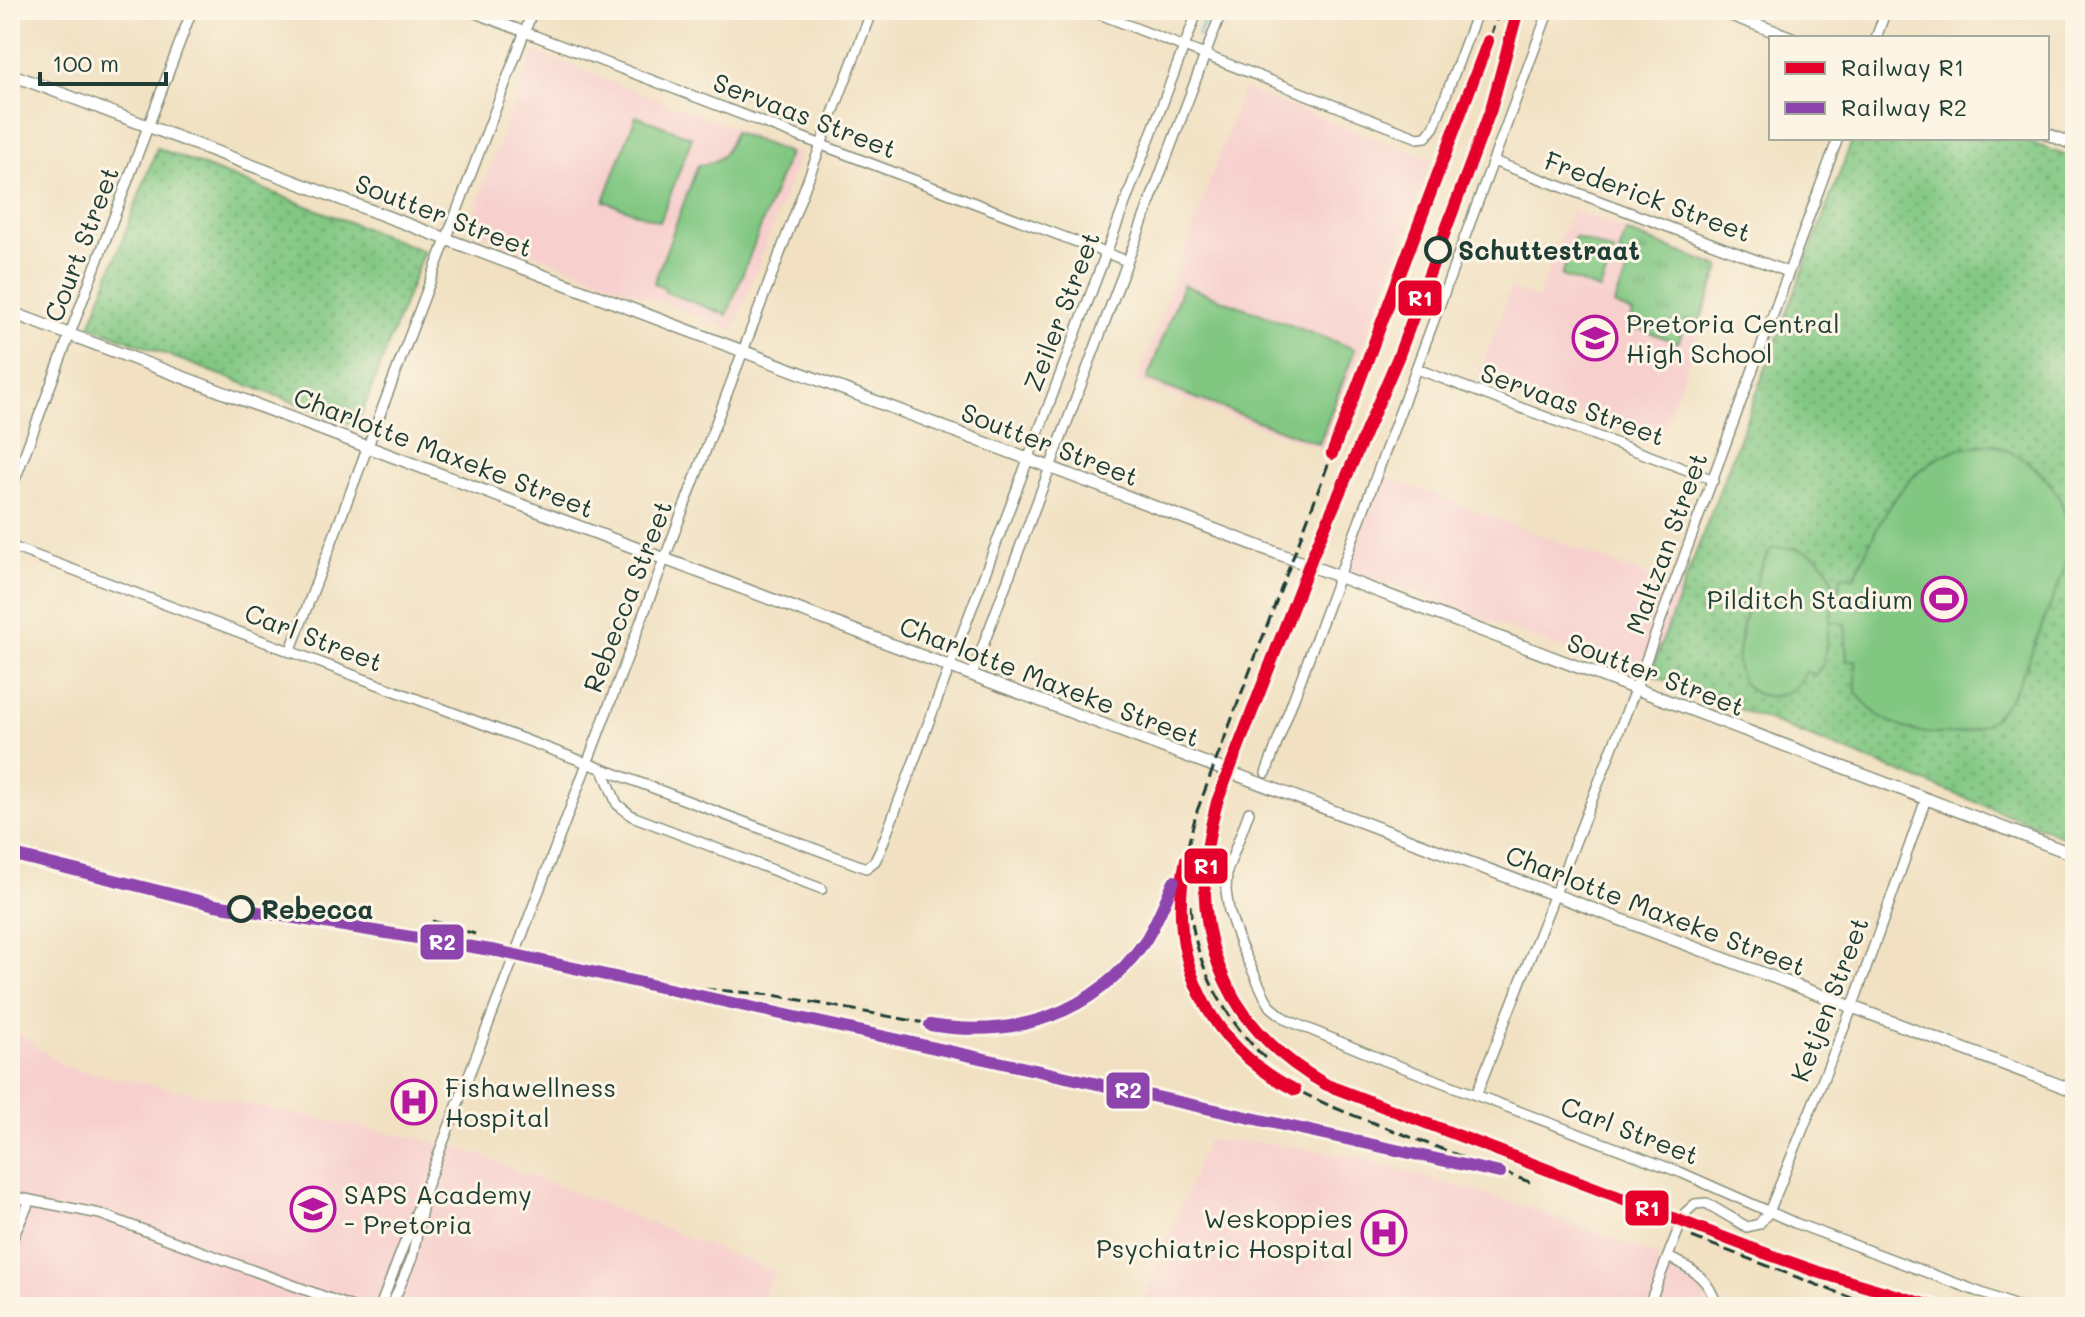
<svg xmlns="http://www.w3.org/2000/svg" width="2085" height="1317" font-family="Mali,sans-serif">
	<defs>
		<pattern id="grass-tufts" width="24" height="20" patternUnits="userSpaceOnUse" patternTransform="scale(2)"><rect width="24" height="20" fill="#81c782"/><path d="M3 7l-1-3M5 7V3M7 7l1-3M15 17l-1-3M17 17v-4M19 17l1-3" fill="none" stroke="#69a36b"/></pattern>
		<pattern id="park-dots" width="8" height="8" patternUnits="userSpaceOnUse" patternTransform="scale(2)"><rect width="8" height="8" fill="#81c782"/><path d="M2 2h.1M6 6h.1" fill="none" stroke="#69a36b" stroke-width="1.8" stroke-linecap="round"/></pattern>
	</defs>
	<rect width="100%" height="100%" fill="#fcf5e5"/>
	<filter id="ink" filterUnits="userSpaceOnUse"><feTurbulence type="fractalNoise" baseFrequency=".0125" numOctaves="2"/><feDisplacementMap in="SourceGraphic" scale="16" xChannelSelector="R" yChannelSelector="G"/><feConvolveMatrix kernelMatrix="1 2 1 2 8 2 1 2 1" color-interpolation-filters="sRGB"/></filter>
	<filter id="wash" filterUnits="userSpaceOnUse"><feTurbulence type="fractalNoise" baseFrequency=".006" numOctaves="4" result="noise"/><feDisplacementMap in="SourceGraphic" scale="32" xChannelSelector="R" yChannelSelector="G"/><feGaussianBlur stdDeviation="1.8" result="paint"/><feColorMatrix in="noise" values="0 0 0 0 0 0 0 0 0 0 0 0 0 0 0 0 0 1.4 0 .05"/><feComposite in="paint" operator="in"/></filter>
	<g filter="url(#wash)">
		<rect width="100%" height="100%" fill="#f1e1c2"/>
		<g fill="#f7d0ce">
			<path d="M533,51L800,154L734,330L468,229Z"/>
			<path d="M1243,89L1432,159L1324,450L1137,382Z"/>
			<path d="M1571,209L1724,266L1658,444L1478,377L1511,289L1538,298Z"/>
			<path d="M1382,475L1682,589L1647,680L1348,568Z"/>
			<path d="M10,1026L64,1067L459,1147L775,1272L756,1307H10Z"/>
			<path d="M1207,1140L1269,1143L1363,1158L1536,1210L1661,1257L1657,1267L1700,1286L1707,1307H1141Z"/>
		</g>
		<path fill="url(#grass-tufts)" stroke="#50825b" stroke-width="2" d="M1626,232L1720,267L1699,324L1687,320L1678,343L1629,325L1633,313L1614,305L1632,258L1619,253Z"/>
		<g fill="url(#park-dots)" stroke="#50825b" stroke-width="2">
			<path d="M1853,138H2019L2075,159V841L1650,674Z"/>
			<path d="M157,148L424,251L357,426L90,326Z"/>
		</g>
		<g fill="#81c782" stroke="#50825b" stroke-width="2">
			<path d="M636,116L692,137L660,222L604,201Z"/>
			<path d="M734,132L789,153L727,315L665,292L666,289L654,283L698,165C722,163 727,153 734,132Z"/>
			<path d="M1575,237L1614,252L1600,290L1561,276Z"/>
			<path d="M1183,285L1355,349L1319,444L1147,380Z"/>
			<path d="M1992,444C2046,463 2080,507 2065,566C2059,587 2048,608 2041,628C2029,657 2020,691 1997,714C1968,744 1910,737 1878,715C1870,709 1863,700 1856,693V660L1847,661L1845,624L1830,621L1823,664L1815,675L1806,671C1793,704 1745,706 1738,668C1734,646 1758,564 1772,548C1802,546 1830,554 1834,588C1835,598 1830,611 1830,620L1842,575L1854,578C1876,529 1897,475 1950,452C1962,447 1979,446 1992,444Z"/>
		</g>
		<g fill="none" stroke-linecap="round" stroke-linejoin="round">
			<path stroke="#59bcd7" stroke-width="3" d="M1198,36L1208,10"/>
		</g>
	</g>
	<g filter="url(#ink)">
		<g fill="none" stroke-linecap="round" stroke-linejoin="round">
			<g stroke="#888f7b" stroke-width="12">
				<g id="minor">
					<path d="M467,10L1127,261"/>
					<path d="M1089,10L1418,138L1426,137L1434,127L1478,10"/>
					<path d="M1876,38L1886,10"/>
					<path d="M1493,161L1788,272"/>
					<path d="M1417,369L1714,480"/>
					<path d="M10,493L192,10"/>
					<path d="M10,546L866,868L875,861L880,851L1198,10"/>
					<path d="M290,652L533,10"/>
					<path d="M972,675L1222,10"/>
					<path d="M603,770L617,804L632,816L822,889"/>
					<path d="M1266,773L1549,10"/>
					<path d="M1249,812L1227,871L1226,891L1229,911L1240,944L1265,997L1271,1007L1287,1020L1386,1061L1682,1173L1795,1223L2019,1307"/>
					<path d="M523,933L872,10"/>
					<path d="M1476,1095L1635,690L1838,138"/>
					<path d="M10,1196L100,1214L352,1307"/>
					<path d="M10,1244L30,1200"/>
					<path d="M1668,1257C1693,1269 1710,1279 1717,1307"/>
					<path d="M380,1307L503,986"/>
					<path d="M391,1307L412,1258L423,1204"/>
					<path d="M1648,1307L1685,1213L1695,1204L1706,1203L1747,1227L1759,1224L1769,1212L1852,1008L1926,799"/>
				</g>
			</g>
			<g stroke="#888f7b" stroke-width="14">
				<g id="major">
					<path d="M1718,10L1792,38"/>
					<path d="M10,74L2075,855"/>
					<path d="M2047,134L2075,145"/>
					<path d="M10,312L2075,1091"/>
				</g>
			</g>
			<use href="#minor" stroke="#fff" stroke-width="9"/>
			<use href="#major" stroke="#fff" stroke-width="11"/>
			<g stroke="#1f3d34" stroke-width="3" stroke-dasharray="12 6" stroke-linecap="butt">
				<path d="M1500,10L1197,811C1188,844 1179,878 1180,913C1180,937 1186,962 1195,984C1230,1071 1314,1101 1395,1131C1441,1149 1487,1166 1532,1183"/>
				<path d="M1190,905C1195,967 1225,1020 1269,1062"/>
				<path d="M432,921L475,934"/>
				<path d="M511,949L580,970"/>
				<path d="M583,970L640,988"/>
				<path d="M632,980L669,986L773,995L952,1028C1066,1039 1136,977 1177,875"/>
				<path d="M1692,1237L1875,1307"/>
			</g>
			<g stroke="#888f7b" stroke-width="12" stroke-linecap="butt">
				<path id="minor-bridge" d="M503,986L523,933"/>
			</g>
			<use href="#minor-bridge" stroke="#fff" stroke-width="9"/>
			<g stroke="#fcf5e5" stroke-width="18">
				<g id="rail-1">
					<path d="M1518,10L1491,109L1399,355L1314,552L1217,802C1184,920 1217,1024 1327,1085L1759,1251L1818,1272L1935,1307"/>
					<path d="M1332,454L1488,41"/>
					<path d="M1186,859C1166,956 1206,1044 1295,1090"/>
				</g>
			</g>
			<g stroke="#fcf5e5" stroke-width="18">
				<g id="rail-2">
					<path d="M10,854L215,905L497,951L1500,1173"/>
					<path d="M930,1025C1015,1039 1094,1015 1145,941C1157,922 1165,901 1174,881"/>
				</g>
			</g>
			<use href="#rail-1" stroke="#e4002b" stroke-width="12"/>
			<use href="#rail-2" stroke="#8e44ad" stroke-width="12"/>
		</g>
	</g>
	<defs>
		<g id="school-ring" transform="scale(2.3)"><circle r="9.5" fill="#fcf5e5" stroke="#b5179e" stroke-width="1.5"/><path d="M0-5L7-2L0 1L-7-2ZM-4 1L0 2.5L4 1V4Q0 6-4 4Z" fill="#b5179e"/></g>
		<g id="stadium-ring" transform="scale(2.3)"><circle r="9.5" fill="#fcf5e5" stroke="#b5179e" stroke-width="1.5"/><path d="M0-5a6.5 5 0 1 0 0 10a6.5 5 0 1 0 0-10ZM-3.5-1.8h7v3.6h-7Z" fill="#b5179e"/></g>
		<g id="hospital-ring" transform="scale(2.3)"><circle r="9.5" fill="#fcf5e5" stroke="#b5179e" stroke-width="1.5"/><path d="M-5-5h3v3.5h4V-5h3V5h-3V1.5h-4V5h-3Z" fill="#b5179e"/></g>
		<g id="university-ring" transform="scale(2.3)"><circle r="9.5" fill="#fcf5e5" stroke="#b5179e" stroke-width="1.5"/><path d="M0-5L7-2L0 1L-7-2ZM-4 1L0 2.5L4 1V4Q0 6-4 4Z" fill="#b5179e"/></g>
	</defs>
	<g fill-rule="evenodd">
		<use href="#school-ring" x="1595" y="338"/>
		<use href="#stadium-ring" x="1944" y="599"/>
		<use href="#hospital-ring" x="414" y="1102"/>
		<use href="#university-ring" x="313" y="1209"/>
		<use href="#hospital-ring" x="1384" y="1233"/>
	</g>
	<g fill="#fcf5e5" stroke="#1f3d34" stroke-width="4">
		<circle cx="1438" cy="250" r="12"/>
		<circle cx="241" cy="909" r="12"/>
	</g>
	<g text-anchor="middle" dominant-baseline="central" stroke-width="6" stroke-linejoin="round" paint-order="stroke">
		<g font-size="26" fill="#1f3d34" stroke="#fcf5e5">
			<text transform="translate(805 115) rotate(21)">Servaas Street</text>
			<text transform="translate(1648 196) rotate(20)">Frederick Street</text>
			<text transform="translate(444 215) rotate(21)">Soutter Street</text>
			<text transform="translate(81 244) rotate(-69)">Court Street</text>
			<text transform="translate(1061 311) rotate(-69)">Zeiler Street</text>
			<text transform="translate(1573 404) rotate(20)">Servaas Street</text>
			<text transform="translate(1050 444) rotate(21)">Soutter Street</text>
			<text transform="translate(444 452) rotate(21)">Charlotte Maxeke Street</text>
			<text transform="translate(1666 543) rotate(-70)">Maltzan Street</text>
			<text transform="translate(627 596) rotate(-69)">Rebecca Street</text>
			<text transform="translate(314 637) rotate(21)">Carl Street</text>
			<text transform="translate(1656 674) rotate(21)">Soutter Street</text>
			<text transform="translate(1050 681) rotate(21)">Charlotte Maxeke Street</text>
			<text transform="translate(1656 910) rotate(21)">Charlotte Maxeke Street</text>
			<text transform="translate(1829 999) rotate(-69)">Ketjen Street</text>
			<text transform="translate(1630 1130) rotate(21)">Carl Street</text>
		</g>
		<g font-size="26" font-weight="bold" fill="#1f3d34" stroke="#fcf5e5" text-anchor="start">
			<text x="1458" y="250">Schuttestraat</text>
			<text x="261" y="909">Rebecca</text>
		</g>
		<g font-size="26" fill="#1f3d34" stroke="#fcf5e5" text-anchor="start">
			<text x="1626" y="323">Pretoria Central<tspan x="1626" dy="30">High School</tspan></text>
			<text x="1913" y="599" text-anchor="end">Pilditch Stadium</text>
			<text x="445" y="1087">Fishawellness<tspan x="445" dy="30">Hospital</tspan></text>
			<text x="344" y="1194">SAPS Academy<tspan x="344" dy="30">- Pretoria</tspan></text>
			<text x="1353" y="1218" text-anchor="end">Weskoppies<tspan x="1353" dy="30">Psychiatric Hospital</tspan></text>
		</g>
	</g>
	<g stroke="#fcf5e5" stroke-width="3">
		<rect x="1397" y="279" width="46" height="38" rx="8" fill="#e4002b"/>
		<rect x="1183" y="847" width="46" height="38" rx="8" fill="#e4002b"/>
		<rect x="419" y="923" width="46" height="38" rx="8" fill="#8e44ad"/>
		<rect x="1105" y="1071" width="46" height="39" rx="8" fill="#8e44ad"/>
		<rect x="1624" y="1189" width="46" height="38" rx="8" fill="#e4002b"/>
	</g>
	<g font-size="22" text-anchor="middle" font-weight="bold" fill="#fff">
		<text x="1420" y="306">R1</text>
		<text x="1206" y="874">R1</text>
		<text x="442" y="950">R2</text>
		<text x="1128" y="1098">R2</text>
		<text x="1647" y="1216">R1</text>
	</g>
	<rect width="2085" height="1317" fill="none" stroke="#fcf5e5" stroke-width="40"/>
	<rect x="1769" y="36" width="280" height="104" fill="#fcf5e5" stroke="#a4ab9e" stroke-width="2"/>
	<rect x="1785" y="62" width="40" height="12" fill="#e4002b" stroke="#a4ab9e" stroke-width="2"/>
	<text x="1841" y="76" font-size="24" fill="#1f3d34">Railway R1</text>
	<rect x="1785" y="102" width="40" height="12" fill="#8e44ad" stroke="#a4ab9e" stroke-width="2"/>
	<text x="1841" y="116" font-size="24" fill="#1f3d34">Railway R2</text>
	<path d="M40 72v12h126v-12" fill="none" stroke="#1f3d34" stroke-width="4"/>
	<text x="52" y="72" font-size="24" fill="#1f3d34" stroke="#fcf5e5" stroke-width="6" paint-order="stroke">100 m</text>
</svg>
